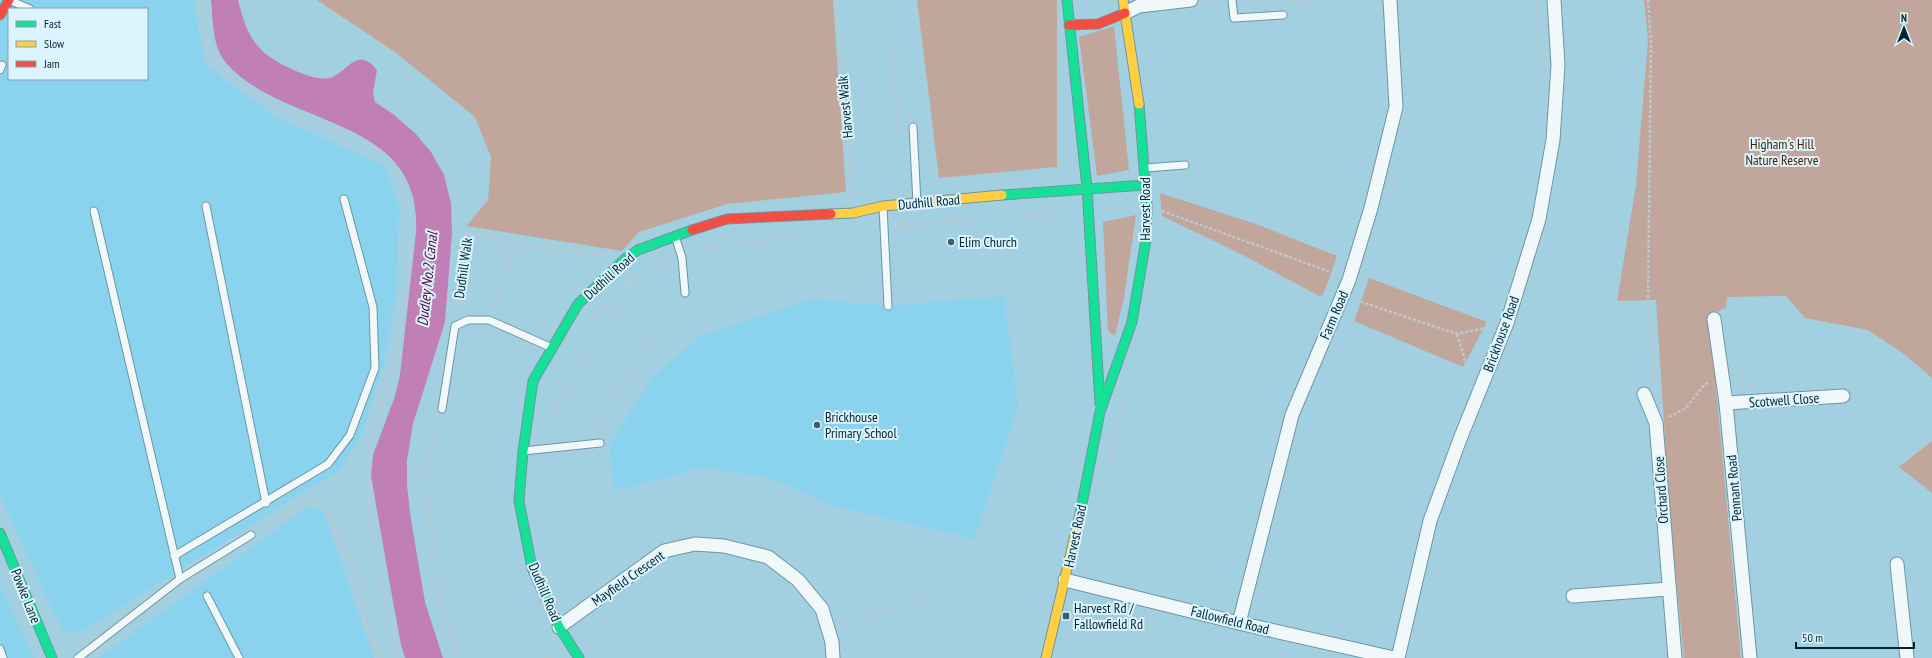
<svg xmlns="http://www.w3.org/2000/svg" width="1932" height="658" font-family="'PT Sans Narrow',sans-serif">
	<rect width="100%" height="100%" fill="#a3d0e1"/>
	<g fill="#8ad3ee" fill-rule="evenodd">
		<path d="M0,0H193L205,65L276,117L384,166L399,207L397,288L384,363L361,436L339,470L81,632L62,630L0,495ZM9,9H147V79H9Z"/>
		<path d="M1004,296L1018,406L975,539L831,505L768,477L702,468L614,491L609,445L654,376L700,336L813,299L888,306Z"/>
		<path d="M309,506L323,511L374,658H99Z"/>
		<path d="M0,586L34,658H0Z"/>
	</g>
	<g fill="#c1a79b">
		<path d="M317,0H833L846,192L727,204L639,232L622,251L466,226L488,200L491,157L475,117L395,52Z"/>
		<path d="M917,0H1057V167L939,178Z"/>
		<path d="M1644,0H1932V378L1904,354L1868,330L1805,318L1786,296L1727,297L1726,308L1713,314L1710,323L1741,658H1684L1670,516L1656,300L1617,301L1636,185L1648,41Z"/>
		<path d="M1114,26L1129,170L1097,176L1079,37Z"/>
		<path d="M1160,193L1256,224L1337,256L1323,295L1319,296L1241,254L1162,216Z"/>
		<path d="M1136,215L1124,298L1115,336L1108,331L1103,222Z"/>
		<path d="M1369,278L1487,322L1463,367L1354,321Z"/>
		<path d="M1932,441V493L1899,467Z"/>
	</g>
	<path fill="#c080b6" d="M211,0H238C248,40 258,55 296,71C306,75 318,80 329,78C346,75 356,44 377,70L373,93L375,102L393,114L415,133L431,152L444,175L451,203L452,233L445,322L413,424L407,460V485L411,520L425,602L443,658H405L401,645L390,585L371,476L373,455L395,396L400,375L416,232C423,115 285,129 227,64C212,48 213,20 211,0Z"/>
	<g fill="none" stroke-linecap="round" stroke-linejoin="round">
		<g stroke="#6f95a2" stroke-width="9">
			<g id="lane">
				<path d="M9,0L30,9"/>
				<path d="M1232,0L1234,18L1283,15"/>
				<path d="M0,70L2,65"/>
				<path d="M913,127L917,203"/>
				<path d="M1145,168L1185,165"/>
				<path d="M206,206L266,503"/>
				<path d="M883,207L888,306"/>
				<path d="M94,211L180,579"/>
				<path d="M675,236L682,258L685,293"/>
				<path d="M442,409L455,326L468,320H489L552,348"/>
				<path d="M523,451L600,443"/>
				<path d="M174,556L328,464L350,435L375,368L373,307L344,199"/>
				<path d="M207,596L239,658"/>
				<path d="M0,649L3,658"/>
				<path d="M78,658L180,579L251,535"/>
			</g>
		</g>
		<g stroke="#6f95a2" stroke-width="15">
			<g id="street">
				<path d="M1125,13L1139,6L1191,0"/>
				<path d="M1714,319L1726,403L1750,658"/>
				<path d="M1644,394L1656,423L1675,658"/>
				<path d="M1726,403L1843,396"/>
				<path d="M1897,564L1907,658"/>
				<path d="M1065,580L1239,623L1394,658"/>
				<path d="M1573,596L1669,589"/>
				<path d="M1239,623L1292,415L1349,280L1371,208L1396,107L1390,0"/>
				<path d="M559,627L664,551L695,544L724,546L768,557L798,580L822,609L832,642L833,658"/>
				<path d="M1398,658L1430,521L1460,439L1507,323L1539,219L1553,140L1558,65L1554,0"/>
			</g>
		</g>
		<g stroke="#6f95a2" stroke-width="11">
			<g id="fast">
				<path d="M1067,0L1087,188L1100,404"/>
				<path d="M1002,195L1146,185"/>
				<path d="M1080,514L1100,412L1132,322L1146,240L1147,205L1139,104"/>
				<path d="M0,533L52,658"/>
				<path d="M579,658L559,627L532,568L519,501L523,451L533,381L578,304L626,258L638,250L692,230"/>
			</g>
		</g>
		<g stroke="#6f95a2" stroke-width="11">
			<g id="slow">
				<path d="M1123,0L1139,104"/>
				<path d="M831,214L853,213L883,206L1002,195"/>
				<path d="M1046,658L1080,514"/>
			</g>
		</g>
		<g stroke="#6f95a2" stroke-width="11">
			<g id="jam">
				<path d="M0,15L9,0"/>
				<path d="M1069,25L1098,24L1125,13"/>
				<path d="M692,230L727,219L831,214"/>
			</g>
		</g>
		<g stroke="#bcc9ce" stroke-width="2.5" stroke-dasharray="3 2" stroke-linecap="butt">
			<path d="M200,0C204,20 205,46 219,63C240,90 296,116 328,128C352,138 383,143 397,169C402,179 405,192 408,202C411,209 410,218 410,225C412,273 401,337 388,383C382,404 370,434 369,454C363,523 384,592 399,658"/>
			<path d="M836,0L852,197"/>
			<path d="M895,0L897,21L890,37L898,130L903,129"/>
			<path d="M1537,0L1541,86"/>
			<path d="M1648,0L1651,40L1648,300L1654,379L1652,382"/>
			<path d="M1203,3L1222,5"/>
			<path d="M1285,4L1317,0"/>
			<path d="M1392,188L1398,162"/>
			<path d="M1103,209L1130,207"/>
			<path d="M1162,211L1336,274"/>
			<path d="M894,226L1072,212"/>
			<path d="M862,230L873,228"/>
			<path d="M693,254L708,247L837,232"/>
			<path d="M1332,280L1337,266"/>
			<path d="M623,285L661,265L671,262"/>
			<path d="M1356,300L1457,334L1490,327"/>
			<path d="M492,310L513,244"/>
			<path d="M457,313L466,231L513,244L606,255"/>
			<path d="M589,321L613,296"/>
			<path d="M1457,334L1470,377"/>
			<path d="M1735,371L1755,387"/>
			<path d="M1669,417L1686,408L1704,385L1710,382"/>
			<path d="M440,418L425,479L440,600L458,658"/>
			<path d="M545,424L633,280"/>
			<path d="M594,433L611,401L661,324"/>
			<path d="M1743,440L1762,416"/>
			<path d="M1109,463L1125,396"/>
			<path d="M260,529L307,502L318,501L325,507L351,560L362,591L364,622L380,658"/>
			<path d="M1087,571L1089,560"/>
			<path d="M840,624L935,593"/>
			<path d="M546,658L555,652"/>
		</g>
		<use href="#lane" stroke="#f1f8fa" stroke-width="7"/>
		<use href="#street" stroke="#f1f8fa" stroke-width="13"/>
		<use href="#fast" stroke="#16e098" stroke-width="9"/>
		<use href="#slow" stroke="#ffcf43" stroke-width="9"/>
		<use href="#jam" stroke="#f24e42" stroke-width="9"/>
	</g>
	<g fill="#39616e" stroke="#dcf4fd" stroke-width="1.5">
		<circle cx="951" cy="242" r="4"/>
		<circle cx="817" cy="425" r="4"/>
		<rect x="1062" y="612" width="8" height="8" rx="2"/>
	</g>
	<g text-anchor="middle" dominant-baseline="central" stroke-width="4" stroke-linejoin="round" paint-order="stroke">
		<g font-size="14" fill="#002530" stroke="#dcf4fd">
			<text transform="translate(845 107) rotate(-95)">Harvest Walk</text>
			<text transform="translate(929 202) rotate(-5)">Dudhill Road</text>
			<text transform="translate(1145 209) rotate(-90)">Harvest Road</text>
			<text transform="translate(463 268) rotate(-82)">Dudhill Walk</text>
			<text transform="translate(609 276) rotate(-42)">Dudhill Road</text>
			<text transform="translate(1334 315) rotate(-67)">Farm Road</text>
			<text transform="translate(1501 334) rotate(-70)">Brickhouse Road</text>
			<text transform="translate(1784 400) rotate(-4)">Scotwell Close</text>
			<text transform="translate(1734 488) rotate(-95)">Pennant Road</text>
			<text transform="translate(1661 490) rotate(-94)">Orchard Close</text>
			<text transform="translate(1075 536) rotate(-78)">Harvest Road</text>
			<text transform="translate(628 578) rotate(-35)">Mayfield Crescent</text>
			<text transform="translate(545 592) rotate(67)">Dudhill Road</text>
			<text transform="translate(26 596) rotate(68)">Powke Lane</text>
			<text transform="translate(1230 620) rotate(14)">Fallowfield Road</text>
		</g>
		<g font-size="14" fill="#4a1d06" stroke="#dcf4fd">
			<text x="1782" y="144">Higham's Hill<tspan x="1782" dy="16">Nature Reserve</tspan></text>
		</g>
		<g font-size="14" fill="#002530" stroke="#dcf4fd" text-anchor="start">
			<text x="959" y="242">Elim Church</text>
			<text x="825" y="417">Brickhouse<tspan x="825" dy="16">Primary School</tspan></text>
			<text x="1074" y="608">Harvest Rd /<tspan x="1074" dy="16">Fallowfield Rd</tspan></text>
		</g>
		<g font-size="15" font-style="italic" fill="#520b3c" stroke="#dcf4fd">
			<text transform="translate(427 279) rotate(-84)">Dudley No.2 Canal</text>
		</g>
	</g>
	<rect x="8" y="8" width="140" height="72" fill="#dcf4fd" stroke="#84a1ab"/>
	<rect x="16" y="21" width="20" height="6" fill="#16e098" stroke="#84a1ab"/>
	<text x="44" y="28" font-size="12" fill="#002530">Fast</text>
	<rect x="16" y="41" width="20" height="6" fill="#ffcf43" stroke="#84a1ab"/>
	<text x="44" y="48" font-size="12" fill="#002530">Slow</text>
	<rect x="16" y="61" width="20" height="6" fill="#f24e42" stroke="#84a1ab"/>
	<text x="44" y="68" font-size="12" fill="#002530">Jam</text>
	<g transform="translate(1904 28)" stroke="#dcf4fd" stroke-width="3" paint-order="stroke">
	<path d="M0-3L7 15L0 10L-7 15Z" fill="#002530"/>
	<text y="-6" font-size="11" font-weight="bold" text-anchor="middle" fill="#002530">N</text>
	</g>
	<path d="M1796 642v6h118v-6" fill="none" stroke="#002530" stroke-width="2"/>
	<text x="1802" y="642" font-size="12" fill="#002530" stroke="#dcf4fd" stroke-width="3" paint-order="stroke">50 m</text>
</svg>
